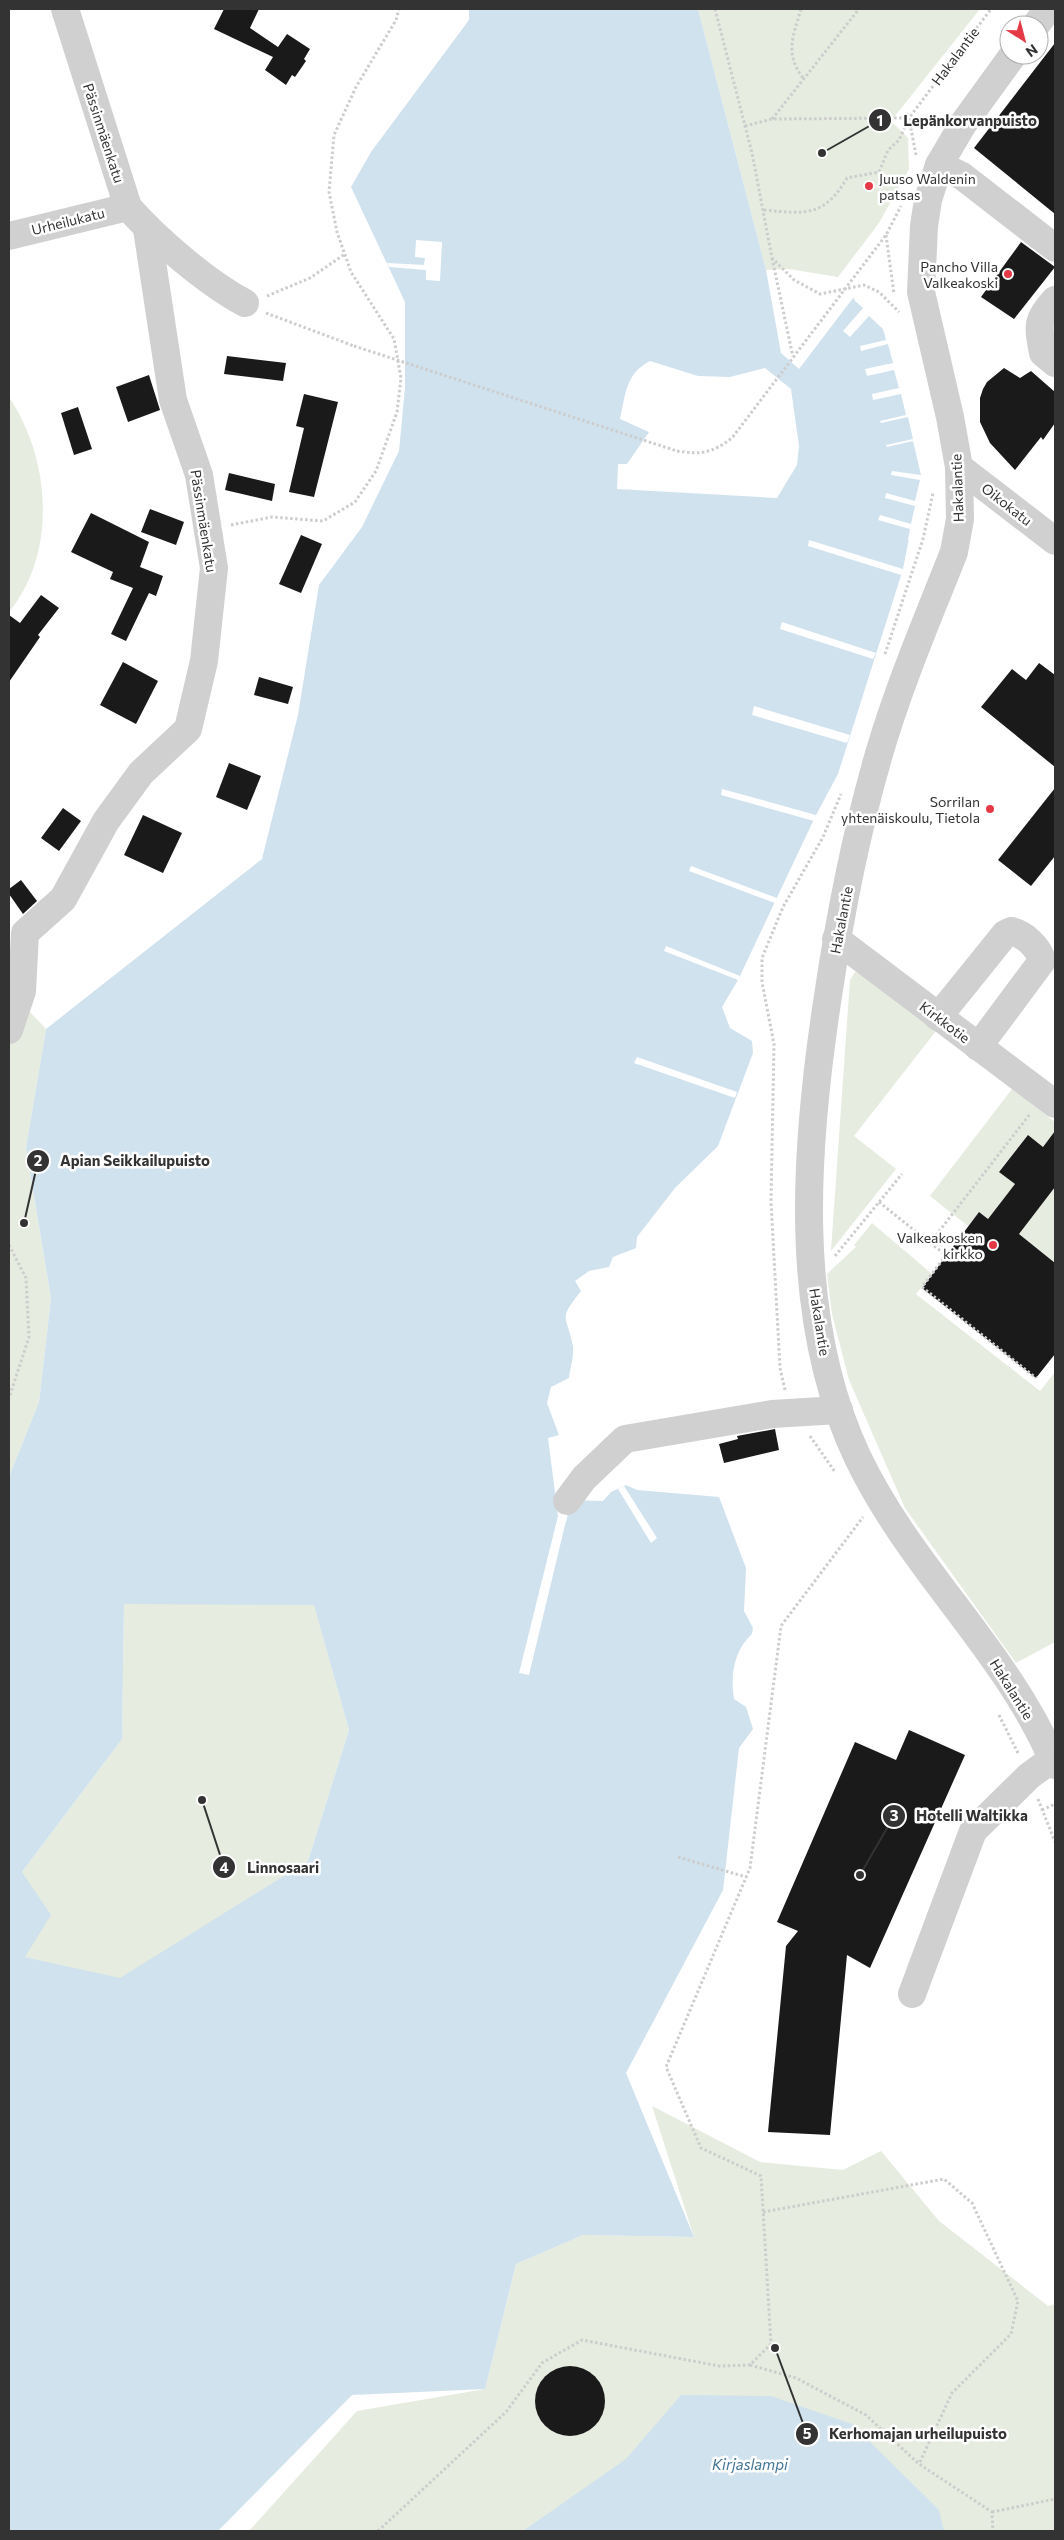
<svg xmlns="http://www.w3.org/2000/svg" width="1064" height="2540" font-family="Commissioner,sans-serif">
	<rect width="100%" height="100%" fill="#fff"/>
	<g fill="#e6ecdf">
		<path d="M698,9H980L891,121L908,138L909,169L879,223L838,277L789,269L766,270Z"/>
		<path d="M9,397C50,458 58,552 9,612Z"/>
		<path d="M855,972L868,976L936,1031L854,1136L896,1169L831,1251L850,980Z"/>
		<path d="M9,990L46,1029L26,1148L51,1298L39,1402L9,1477Z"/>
		<path d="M1012,1089L1055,1122V1131L1043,1147L1028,1135L999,1171L1015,1184L988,1219L979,1212L968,1226L930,1196Z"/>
		<path d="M1055,1187V1263L1019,1234Z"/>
		<path d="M872,1223L932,1274L916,1294L885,1270L1040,1391L1055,1372V1642L1016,1663L905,1508L849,1380L832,1314L827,1274L856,1247L854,1245Z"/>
		<path d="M124,1604H314L349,1730L308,1861L120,1979L25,1957L22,1872L122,1739Z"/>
		<path d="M652,2106L760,2162L843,2170L881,2151L939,2221L1048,2306L1055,2304V2531H249L357,2411L485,2389L516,2264L583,2235L694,2237Z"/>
	</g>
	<g fill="#cfe2ee" fill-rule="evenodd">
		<path d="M469,9H698L766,270L781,353L799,369L853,298L875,313L886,329L923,467L903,569L838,774L816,815L738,980L722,1007L730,1028L752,1041L753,1053L718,1146L675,1188L637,1237L636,1248L613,1257L609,1267L589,1271L575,1281L581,1291C557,1321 567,1314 573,1347C574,1356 570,1369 569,1378L551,1387L547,1403L559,1435L548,1438L558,1516L566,1522L571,1500L603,1501L611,1492L626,1485L637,1490L719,1497L746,1568L744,1611L753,1628L752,1634C734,1650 730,1676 734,1699L746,1707L753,1729L739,1748L723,1890L626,2073L694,2237L583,2235L516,2264L485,2389L352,2395L218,2531H9V1477L39,1402L51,1298L26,1148L46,1029L262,859L298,715L319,585L362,527L399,451L405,388V302L351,187L371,152L469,20ZM650,361L698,376L730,377L765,368L791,389L799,446L797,465L777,498L617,489L618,464H627L649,432L620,419C626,394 625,374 650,361ZM124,1604L314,1605L349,1730L308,1861L120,1978L25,1957L51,1915L22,1872L122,1739Z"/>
		<path d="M681,2395L771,2396L852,2424L939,2510L944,2531H523L626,2459Z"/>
	</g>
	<g fill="#fff">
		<path d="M416,240L442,242L440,281L426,280V270L389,267L387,263L424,265L425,258L415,257Z"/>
		<path d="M856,298L876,311L888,328L925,466L911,540H908L910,529L878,520L880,515L911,524L915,506L885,498L886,493L915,501L920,480L891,475L892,471L921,475L913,441L887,447L886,445L913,439L908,417L881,423L880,421L906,415L901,394L873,400L872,394L899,388L894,370L867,376L865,369L893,363L888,344L861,351L860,346L886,340L883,329L869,316L850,337L843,331L863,308L854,300Z"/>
		<path d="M809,540L903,569L901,575L808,546Z"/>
		<path d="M782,622L876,653L873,659L780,629Z"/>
		<path d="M754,706L850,735L847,743L752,715Z"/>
		<path d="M722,789L816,815L814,821L721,795Z"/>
		<path d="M691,866L777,898L775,903L689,871Z"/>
		<path d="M666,946L740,976L738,980L664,951Z"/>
		<path d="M637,1057L737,1092L735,1098L634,1063Z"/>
		<path d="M624,1486L657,1538L651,1543L618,1489Z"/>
		<path d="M571,1500L529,1675L519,1673L558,1516L560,1511V1515L565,1518L569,1501Z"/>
	</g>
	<g fill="#1a1a1a">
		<path d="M224,9H259L250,28L278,47L287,34L310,49L304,59L306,61L295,77L292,75L286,85L265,70L273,57L214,29Z"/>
		<path d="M1055,43V214L974,148Z"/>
		<path d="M1021,242L1055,267L1014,319L981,297Z"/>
		<path d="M227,356L286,363L283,381L224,374Z"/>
		<path d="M1004,368L1020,378L1031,371L1055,392V423L1043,440L1041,437L1015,470L990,443L980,422V398L983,389L987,382Z"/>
		<path d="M149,375L160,410L128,422L116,387Z"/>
		<path d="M304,394L338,402L314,497L289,492L304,428L296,426Z"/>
		<path d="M78,407L92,449L74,455L61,413Z"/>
		<path d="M229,473L275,484L272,501L225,490Z"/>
		<path d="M150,509L184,522L176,545L141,532Z"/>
		<path d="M91,513L149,542L140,567L163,576L156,596L149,593L126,641L111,634L133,588L110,579L113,572L71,552Z"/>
		<path d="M301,535L322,544L301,593L279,584Z"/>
		<path d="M41,595L59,608L38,635L40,637L9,682V615L20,623Z"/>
		<path d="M123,662L158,681L136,724L100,705Z"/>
		<path d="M1039,663L1055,675V767L981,707L1012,669L1026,680Z"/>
		<path d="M259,677L293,687L288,704L254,695Z"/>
		<path d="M229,763L261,776L247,810L216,797Z"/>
		<path d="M1055,788V856L1031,886L998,860Z"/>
		<path d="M63,808L81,821L59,851L41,838Z"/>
		<path d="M143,815L182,833L163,873L124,855Z"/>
		<path d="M21,880L37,901L23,914L9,894V889Z"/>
		<path d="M1055,1131V1187L1019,1234L1055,1263V1354L1036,1378L922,1288L979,1212L988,1219L1015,1184L999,1172L1028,1135L1043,1147Z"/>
		<path d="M775,1429L779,1450L724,1463L719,1444L738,1439L737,1436Z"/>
		<path d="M909,1730L965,1755L870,1968L847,1955L830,2135L768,2132L786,1946L798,1931L777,1922L855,1742L896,1760Z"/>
		<circle cx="570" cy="2401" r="35"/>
	</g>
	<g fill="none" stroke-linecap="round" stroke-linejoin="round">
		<g stroke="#cdcdcd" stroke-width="3" stroke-dasharray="2.5 2.5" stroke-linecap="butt">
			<path d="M715,9L752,153L772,258L794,280L820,294L864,285L879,292L899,312"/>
			<path d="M801,9C793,37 784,54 804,79"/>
			<path d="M772,119L859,9"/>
			<path d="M745,126L772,119L909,118L899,140L888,150L879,172L847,178C824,217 806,214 764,210"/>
			<path d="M916,155L909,118L991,9"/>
			<path d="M886,235L894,294"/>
			<path d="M772,258L793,357"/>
			<path d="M267,296L310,278L345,254"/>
			<path d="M266,313L354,346"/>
			<path d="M677,451C701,455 712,453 732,438L886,235L901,206"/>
			<path d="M231,525L272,517L323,521L355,502L376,471L397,412L401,378L394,339L351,272L337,232L329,192L334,135L356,87L396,20L399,9"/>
			<path d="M885,654L923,539L933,493"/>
			<path d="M879,1202L930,1243L1030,1114"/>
			<path d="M930,1243L946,1255L922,1287L1036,1378"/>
			<path d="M9,1245L26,1278L29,1337L9,1398"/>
			<path d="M835,1256L902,1174"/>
			<path d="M785,1390L780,1368L771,1202L774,1044L762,982V958L783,907L823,837L841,794"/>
			<path d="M810,1436L835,1472"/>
			<path d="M999,1715L1019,1755"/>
			<path d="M1038,1799L1055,1842"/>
			<path d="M1042,1810L1055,1804"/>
			<path d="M678,1857L746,1877"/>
			<path d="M763,2212L944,2179L972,2203L1018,2301L1011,2334L952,2393L919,2464"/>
			<path d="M750,2365L796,2378L866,2415L919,2464L992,2512L993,2531"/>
			<path d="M992,2512L1055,2499"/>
			<path d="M378,2531L506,2412L542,2363L582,2340L719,2366L750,2365L771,2344L761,2176L701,2148L666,2067L750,1868L781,1626L863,1517"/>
		</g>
		<g stroke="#d0d0d0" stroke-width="28">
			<path d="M65,9L128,207C156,239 207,283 245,303"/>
			<path d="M1036,25L1048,9"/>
			<path d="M1013,55L963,124L939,165L928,200L924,226L921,292L950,417L959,467L960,519L954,552C928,618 899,685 879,754C856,833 840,915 828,996C805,1145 791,1318 858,1458C911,1569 1008,1652 1055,1765"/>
			<path d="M939,165L962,176L1055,248"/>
			<path d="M9,236L128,207"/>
			<path d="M1055,300C1036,320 1038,326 1043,353L1055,363"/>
			<path d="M959,467L1055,541"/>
			<path d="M836,939L1055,1104"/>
			<path d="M938,1017L1005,934L1011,931C1024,934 1039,947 1042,961L978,1047"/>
			<path d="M9,1030L22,991L25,933L63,899L106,821L141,773L188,729L204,661L214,568L199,475L173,400L147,229"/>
			<path d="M567,1501L584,1478L625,1439L772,1414L839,1410"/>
			<path d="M912,1994L973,1831L1029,1776L1055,1757"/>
		</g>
		<path stroke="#cdcdcd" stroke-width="3" stroke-dasharray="2.5 2.5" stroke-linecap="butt" d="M354,346L677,451"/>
	</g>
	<g fill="#e63946" stroke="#fff" stroke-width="2">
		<circle cx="869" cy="186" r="5"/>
		<circle cx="1008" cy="274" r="5"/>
		<circle cx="990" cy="809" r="5"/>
		<circle cx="993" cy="1245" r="5"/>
	</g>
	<g text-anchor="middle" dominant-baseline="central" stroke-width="5" stroke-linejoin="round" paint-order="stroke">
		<g font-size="14" fill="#333" stroke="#fff">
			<text transform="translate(955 56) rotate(-53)">Hakalantie</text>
			<text transform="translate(104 133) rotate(72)">Pässinmäenkatu</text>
			<text transform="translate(68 221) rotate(-14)">Urheilukatu</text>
			<text transform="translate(957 488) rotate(-92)">Hakalantie</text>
			<text transform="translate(1007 504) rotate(38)">Oikokatu</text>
			<text transform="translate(204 521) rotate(81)">Pässinmäenkatu</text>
			<text transform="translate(841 920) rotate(-79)">Hakalantie</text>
			<text transform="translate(945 1022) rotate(37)">Kirkkotie</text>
			<text transform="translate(820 1322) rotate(81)">Hakalantie</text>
			<text transform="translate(1012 1689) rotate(58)">Hakalantie</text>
		</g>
		<g font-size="14" fill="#333" stroke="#fff" text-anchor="end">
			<text x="879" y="178" text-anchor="start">Juuso Waldenin<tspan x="879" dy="16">patsas</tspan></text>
			<text x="998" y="266">Pancho Villa<tspan x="998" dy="16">Valkeakoski</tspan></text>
			<text x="980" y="801">Sorrilan<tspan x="980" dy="16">yhtenäiskoulu, Tietola</tspan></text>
			<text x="983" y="1237">Valkeakosken<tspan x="983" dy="16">kirkko</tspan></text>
		</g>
		<g font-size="15" font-style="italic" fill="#3f7597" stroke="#fff">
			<text x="750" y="2464">Kirjaslampi</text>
		</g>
	</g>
	<path fill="none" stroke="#333" stroke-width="2" d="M822 153L880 120M24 1223L38 1161M860 1875L894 1816M202 1800L224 1867M775 2348L807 2434"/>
	<g fill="#333" stroke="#fff" stroke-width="2">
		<circle cx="822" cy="153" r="5"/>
		<circle cx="24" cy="1223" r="5"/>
		<circle cx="860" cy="1875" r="5"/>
		<circle cx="202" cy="1800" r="5"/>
		<circle cx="775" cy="2348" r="5"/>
		<circle cx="880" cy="120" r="12"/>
		<circle cx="38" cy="1161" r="12"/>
		<circle cx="894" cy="1816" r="12"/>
		<circle cx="224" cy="1867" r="12"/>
		<circle cx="807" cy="2434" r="12"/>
	</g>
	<g font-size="15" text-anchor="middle" font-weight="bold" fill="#fff">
		<text x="880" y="126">1</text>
		<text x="38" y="1166">2</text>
		<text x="894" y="1821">3</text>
		<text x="224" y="1873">4</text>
		<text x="807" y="2439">5</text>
	</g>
	<g font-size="15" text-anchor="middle" font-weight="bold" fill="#333" stroke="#fff" stroke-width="5" stroke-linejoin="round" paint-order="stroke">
		<text x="970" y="126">Lepänkorvanpuisto</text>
		<text x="135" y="1166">Apian Seikkailupuisto</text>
		<text x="972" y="1821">Hotelli Waltikka</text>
		<text x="283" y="1873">Linnosaari</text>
		<text x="918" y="2439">Kerhomajan urheilupuisto</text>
	</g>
	<rect width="1064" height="2540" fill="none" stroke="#333333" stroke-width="20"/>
	<g transform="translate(1024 40) rotate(144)"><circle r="24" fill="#ffffff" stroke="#adadad"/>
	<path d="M0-4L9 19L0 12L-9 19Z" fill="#e63946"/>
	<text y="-8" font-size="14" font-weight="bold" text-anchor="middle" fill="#333333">N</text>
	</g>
</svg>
